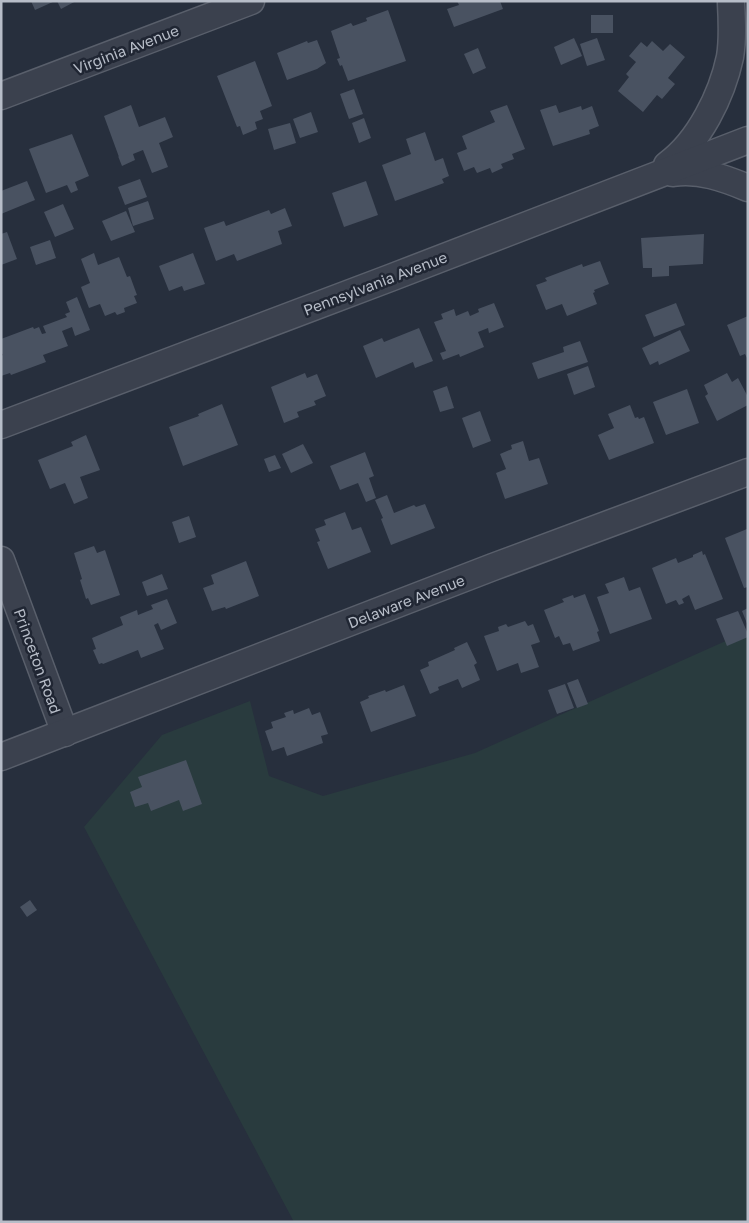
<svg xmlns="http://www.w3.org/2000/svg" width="749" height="1223" font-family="'Golos Text',sans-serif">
	<rect width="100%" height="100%" fill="#272f3d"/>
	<path fill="#293b3e" d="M748,631V1222H294L84,827L162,735L250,701L269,776L323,796L475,753Z"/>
	<g fill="#495261">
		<path d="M31,1H55L35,10Z"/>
		<path d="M57,1H76L61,9Z"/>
		<path d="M457,1H500L503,9L454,27L447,9L459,5Z"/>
		<path d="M388,10L406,61L348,81L342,65L340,66L337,59L340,58L331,31L351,23L353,26L367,21L366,18Z"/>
		<rect x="591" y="15" width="22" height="18"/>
		<path d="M574,38L582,56L561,65L554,47Z"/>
		<path d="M597,38L605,60L587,66L580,44Z"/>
		<path d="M317,40L326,63L317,69L287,80L277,53L307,41L308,43Z"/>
		<path d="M652,41L663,51L670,44L685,57L668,78L675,84L662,99L657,95L643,112L618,91L629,77L626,74L636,62L629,56L641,42L647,47Z"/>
		<path d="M478,48L486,68L473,74L464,54Z"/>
		<path d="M255,61L272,106L260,111L263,119L255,122L257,129L243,135L240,126L237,127L217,76Z"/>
		<path d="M354,89L363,114L349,119L340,94Z"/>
		<path d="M131,105L139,127L165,117L173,137L159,143L168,167L152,173L143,150L133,154L135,160L122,166L118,156L119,157L104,116Z"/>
		<path d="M507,105L525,149L512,154L514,159L501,164L503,168L492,173L490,168L477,173L474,167L464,171L457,153L467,149L462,136L495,122L490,111Z"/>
		<path d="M556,105L559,113L581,106L582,110L592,106L599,126L589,130L590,134L553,146L540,110Z"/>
		<path d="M311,112L318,132L300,138L293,119Z"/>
		<path d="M364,118L371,138L359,143L352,123Z"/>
		<path d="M290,123L296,143L274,150L268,129Z"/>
		<path d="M425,132L435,161L443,158L449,176L442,179L444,183L395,201L382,165L411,154L406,139Z"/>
		<path d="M72,134L89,176L75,182L78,190L71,193L67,185L46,193L29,149Z"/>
		<path d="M140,179L147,197L125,205L118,187Z"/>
		<path d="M27,181L35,200L1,214V191Z"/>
		<path d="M366,181L378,215L344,227L332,193Z"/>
		<path d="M148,201L154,219L133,226L128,208Z"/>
		<path d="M63,204L74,229L55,237L44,212Z"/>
		<path d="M285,208L292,226L278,231L282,244L237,261L234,254L216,261L204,228L224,221L226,226L269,210L271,214Z"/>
		<path d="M126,211L135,232L111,241L102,221Z"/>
		<path d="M7,232L17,259L1,265V234Z"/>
		<path d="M704,234L703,264L669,266V276L652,277V268H643L641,238Z"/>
		<path d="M50,240L56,258L36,265L30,247Z"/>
		<path d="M94,253L98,265L119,257L127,277L130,276L137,295L134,296L137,303L124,308L125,312L117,315L115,312L105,316L100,304L89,308L81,287L90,283L81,259Z"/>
		<path d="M193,253L205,284L184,291L182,286L169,291L159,266Z"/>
		<path d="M600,261L609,284L594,290L595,292L593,293L597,304L567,316L562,304L546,310L536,285L547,281L545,278L582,264L583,267Z"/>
		<path d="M77,297L90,330L75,336L72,327L62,331L68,346L43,355L46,362L11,375L10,373L1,376V356L3,355L1,352V339L33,327L34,329L39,327L42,334L46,333L43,326L67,317L65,314L70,312L66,302Z"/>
		<path d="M494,303L504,327L489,333L488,328L478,332L484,347L460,357L459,354L443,360L440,353L446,351L434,322L443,319L441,314L454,309L456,316L468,311L470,316L479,312L478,309Z"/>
		<path d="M676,303L685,325L654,337L645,315Z"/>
		<path d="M748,316V360L745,354L740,356L727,325Z"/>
		<path d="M419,328L433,361L415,368L413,362L376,378L363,346L382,338L384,342Z"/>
		<path d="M680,330L690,351L659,365L658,361L650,365L642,348Z"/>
		<path d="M580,341L588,362L538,379L532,363L564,352L563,347Z"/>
		<path d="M588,366L595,387L574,395L567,374Z"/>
		<path d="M305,373L307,378L317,374L326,396L314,401L316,405L297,412L299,417L284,423L271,387Z"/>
		<path d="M727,373L732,382L738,378L748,397V405L717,421L705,396L708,394L704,385Z"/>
		<path d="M447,386L454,408L440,412L433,391Z"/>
		<path d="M687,389L699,423L666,435L653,402Z"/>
		<path d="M222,404L238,445L183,466L169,427L199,416L198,414Z"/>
		<path d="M630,405L635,418L638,417L639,419L644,417L654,443L609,460L598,435L614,428L608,414Z"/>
		<path d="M480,411L491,441L473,448L462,418Z"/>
		<path d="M86,435L100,470L80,477L88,498L74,504L65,483L50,489L38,460L73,446L71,442Z"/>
		<path d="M523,441L529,461L539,458L548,484L505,499L496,473L506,469L500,454L512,449L511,445Z"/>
		<path d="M303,444L313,463L291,473L282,454Z"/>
		<path d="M365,452L374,476L369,478L376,498L366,502L358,483L340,490L330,466Z"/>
		<path d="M275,455L281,468L269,472L264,459Z"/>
		<path d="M387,495L394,513L414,505L416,507L425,504L435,528L391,545L381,519L383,518L375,500Z"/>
		<path d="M345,512L352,530L361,527L371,552L328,569L317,542L320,541L315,529L326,525L324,520Z"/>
		<path d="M189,516L196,537L179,543L172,522Z"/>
		<path d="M747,529L748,587L744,588L725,538Z"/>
		<path d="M94,546L97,553L105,550L120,595L91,605L88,598L86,599L80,580L82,579L74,553Z"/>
		<path d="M702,551L703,555L705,554L723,599L695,610L689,595L682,599L684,603L679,605L676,600L666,604L652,568L676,558L678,563L693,557V555Z"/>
		<path d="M246,561L259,596L226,609L225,607L212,611L203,588L214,584L211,575Z"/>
		<path d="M162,574L168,589L147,596L142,582Z"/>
		<path d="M624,577L629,591L640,587L652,619L610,634L597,597L609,593L605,584Z"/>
		<path d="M585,594L599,631L597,632L600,641L573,651L570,643L563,645L559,636L555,638L544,610L564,602L562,599L573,595L574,598Z"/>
		<path d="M167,599L177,623L161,630L158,623L154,625L164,649L141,658L138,650L103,664L102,663L99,664L93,650L96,649L92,638L123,625L120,617L137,610L138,615L153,609L151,605Z"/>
		<path d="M748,608V626L742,611Z"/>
		<path d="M738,611L748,634V637L727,646L716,619Z"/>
		<path d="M525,621L528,626L533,624L540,642L531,645L539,667L521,673L518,663L497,671L484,636L499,631L498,627L506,624L508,627Z"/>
		<path d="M467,642L477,663L474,665L480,680L462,688L458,679L438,687L439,690L430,694L420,670L429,666L428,662L455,650L454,648Z"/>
		<path d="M578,679L588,704L577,708L567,683Z"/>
		<path d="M565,684L574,708L557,714L548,690Z"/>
		<path d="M404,685L416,716L371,732L360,702L369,698L368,696L385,690L386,692Z"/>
		<path d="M309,708L312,715L320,712L328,734L321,736L323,743L287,756L284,747L272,751L265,731L273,728L271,722L286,717L284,713L293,710L294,714Z"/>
		<path d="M186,760L202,804L183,811L179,800L151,811L148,803L135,807L130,792L142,787L138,777Z"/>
		<path d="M30,900L37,910L27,917L20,907Z"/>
	</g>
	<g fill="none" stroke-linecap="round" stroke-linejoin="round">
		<g stroke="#595f6b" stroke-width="29">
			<g id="minor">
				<path d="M1,96L251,1"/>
				<path d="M667,165C699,142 722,95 730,57C733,39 732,21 731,3"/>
				<path d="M673,173C699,169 724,178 748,188"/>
				<path d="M1,425L390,278L748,140"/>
				<path d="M1,560L65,733"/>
				<path d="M1,757L493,567L748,472"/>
			</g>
		</g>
		<use href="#minor" stroke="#3b414e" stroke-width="26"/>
	</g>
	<g text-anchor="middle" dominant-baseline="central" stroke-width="5" stroke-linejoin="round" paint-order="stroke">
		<g font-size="15" fill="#b7bdc8" stroke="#202633">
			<text transform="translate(126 49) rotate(-21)">Virginia Avenue</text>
			<text transform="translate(375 283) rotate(-21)">Pennsylvania Avenue</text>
			<text transform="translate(406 601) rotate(-21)">Delaware Avenue</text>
			<text transform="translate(38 661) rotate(70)">Princeton Road</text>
		</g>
	</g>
	<rect width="749" height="1223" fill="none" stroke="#b7bdc8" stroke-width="5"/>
</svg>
